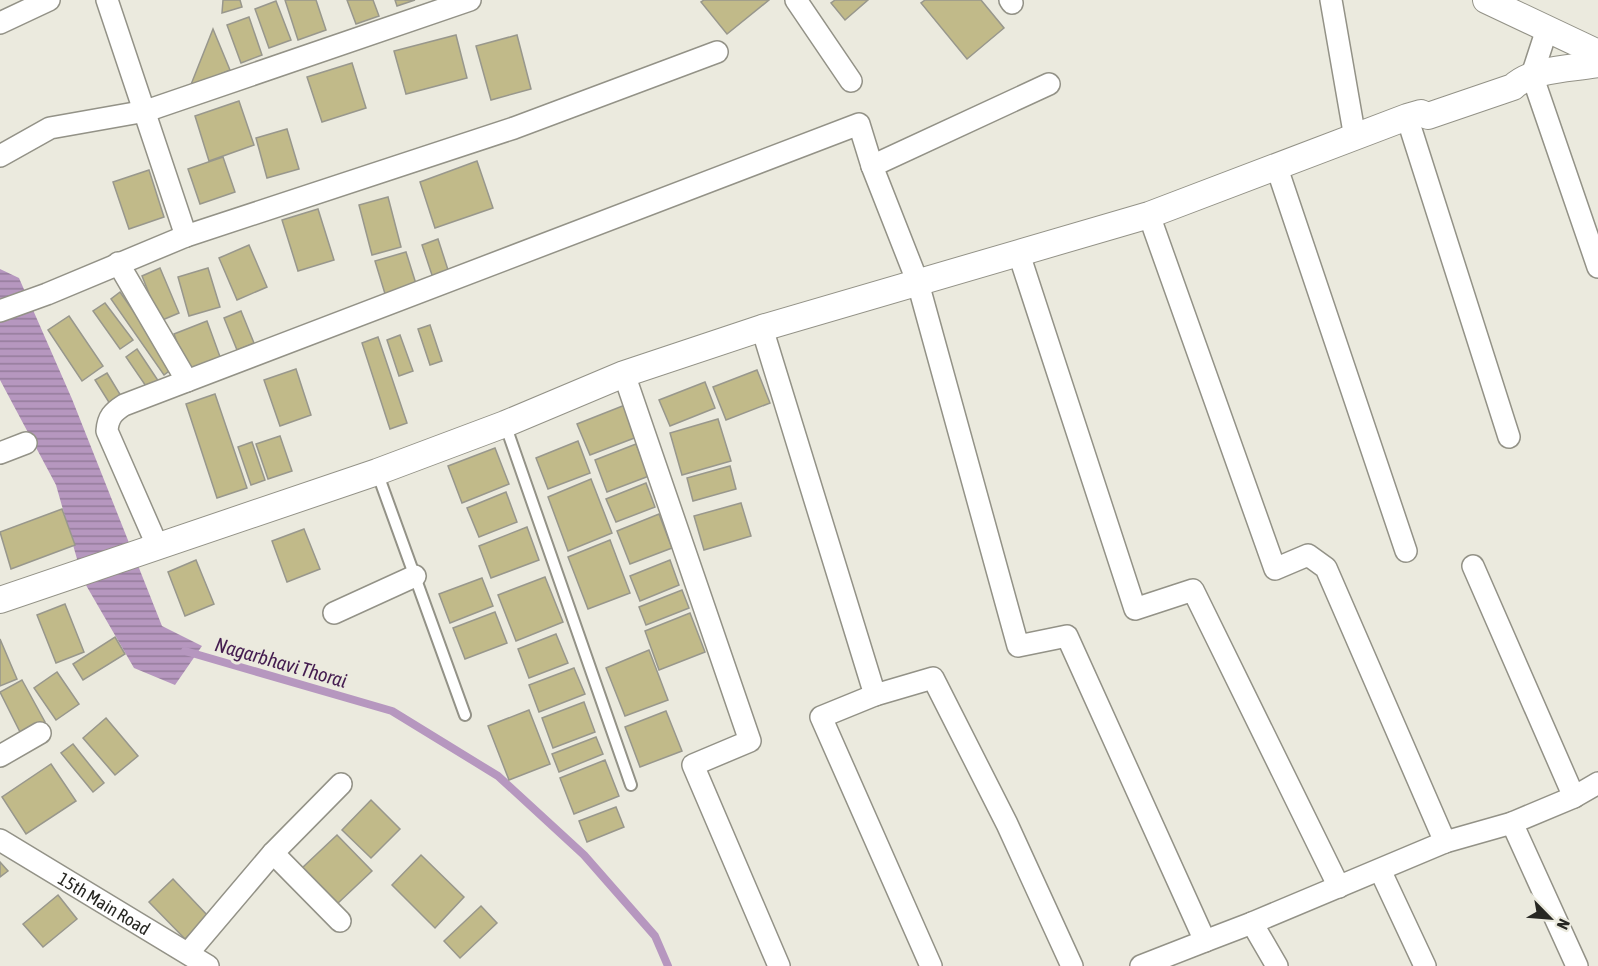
<svg xmlns="http://www.w3.org/2000/svg" width="1598" height="966" font-family="'Asap Condensed',sans-serif">
	<defs>
		<pattern id="water-rules" width="6" height="5" patternUnits="userSpaceOnUse" patternTransform="scale(1.5)"><rect width="6" height="5" fill="#b697bf"/><path d="M0 2.5h6" fill="none" stroke="#947b9b"/></pattern>
	</defs>
	<rect width="100%" height="100%" fill="#ebeade"/>
	<path fill="url(#water-rules)" d="M0,269L19,278L72,399L162,626L202,646L175,685L134,668L83,580L56,485L0,380Z"/>
	<g fill="none" stroke-linecap="round" stroke-linejoin="round">
		<path stroke="#b697bf" stroke-width="8" d="M185,651L392,711L498,776L584,855L655,936L668,966"/>
	</g>
	<g fill="#c1ba89" stroke="#98978c" stroke-width="1.5">
		<path d="M223,0H240L242,7L222,13Z"/>
		<path d="M285,0H316L326,30L298,40Z"/>
		<path d="M347,0H373L379,16L356,24Z"/>
		<path d="M395,0H415L397,6Z"/>
		<path d="M704,0H769L727,34L701,2Z"/>
		<path d="M835,0H868L845,20L831,3Z"/>
		<path d="M925,0H981L1004,28L967,59L921,3Z"/>
		<path d="M276,1L291,40L269,48L255,9Z"/>
		<path d="M249,17L262,55L241,63L227,25Z"/>
		<path d="M213,29L230,70L190,87Z"/>
		<path d="M456,35L467,78L406,94L394,51Z"/>
		<path d="M517,35L531,89L491,100L476,46Z"/>
		<path d="M352,63L366,108L322,122L307,77Z"/>
		<path d="M239,101L254,145L209,161L195,116Z"/>
		<path d="M287,129L299,169L267,178L256,138Z"/>
		<path d="M223,157L235,192L200,204L188,169Z"/>
		<path d="M477,161L493,208L435,228L420,182Z"/>
		<path d="M149,170L164,217L129,229L113,182Z"/>
		<path d="M388,197L401,247L372,255L359,205Z"/>
		<path d="M318,209L334,260L298,271L282,220Z"/>
		<path d="M438,239L449,273L433,278L422,245Z"/>
		<path d="M249,245L267,287L237,300L219,258Z"/>
		<path d="M406,252L417,287L386,297L375,261Z"/>
		<path d="M160,268L179,313L160,321L142,276Z"/>
		<path d="M208,268L220,307L189,316L178,277Z"/>
		<path d="M120,292L173,368L164,375L111,299Z"/>
		<path d="M105,303L133,340L120,349L93,311Z"/>
		<path d="M241,311L254,343L237,350L224,318Z"/>
		<path d="M69,316L103,366L82,381L48,330Z"/>
		<path d="M207,321L223,365L190,378L174,334Z"/>
		<path d="M430,325L442,361L430,365L418,329Z"/>
		<path d="M400,335L413,371L399,376L387,340Z"/>
		<path d="M378,337L407,423L390,429L362,343Z"/>
		<path d="M137,349L161,385L150,392L126,357Z"/>
		<path d="M296,369L311,415L280,426L264,380Z"/>
		<path d="M757,370L770,403L726,420L713,387Z"/>
		<path d="M107,373L121,396L110,404L95,380Z"/>
		<path d="M705,382L715,408L670,426L659,400Z"/>
		<path d="M215,394L247,488L217,498L186,404Z"/>
		<path d="M625,405L637,437L590,455L577,424Z"/>
		<path d="M718,419L731,461L682,475L670,433Z"/>
		<path d="M280,436L292,471L268,479L256,444Z"/>
		<path d="M578,441L590,473L548,489L536,458Z"/>
		<path d="M252,442L265,480L251,485L238,447Z"/>
		<path d="M636,444L649,476L607,492L595,460Z"/>
		<path d="M495,448L509,484L462,503L448,466Z"/>
		<path d="M730,466L736,489L693,501L687,478Z"/>
		<path d="M591,479L612,533L568,551L548,497Z"/>
		<path d="M646,483L655,507L616,522L606,499Z"/>
		<path d="M506,492L517,522L479,537L467,508Z"/>
		<path d="M741,503L751,536L704,550L694,516Z"/>
		<path d="M62,509L75,545L11,569L0,532Z"/>
		<path d="M659,514L672,548L630,564L617,531Z"/>
		<path d="M527,527L539,560L491,578L479,546Z"/>
		<path d="M304,529L320,569L287,582L272,541Z"/>
		<path d="M610,540L630,593L588,609L568,557Z"/>
		<path d="M196,560L214,604L185,616L168,572Z"/>
		<path d="M670,560L679,585L640,601L630,576Z"/>
		<path d="M545,577L563,622L516,641L498,595Z"/>
		<path d="M482,578L493,606L450,623L439,594Z"/>
		<path d="M682,590L689,608L646,625L639,607Z"/>
		<path d="M65,604L84,652L56,663L37,615Z"/>
		<path d="M495,612L507,643L465,659L453,628Z"/>
		<path d="M690,613L705,652L659,670L645,631Z"/>
		<path d="M556,634L568,663L529,678L518,649Z"/>
		<path d="M115,637L125,654L83,680L73,664Z"/>
		<path d="M0,639L17,679L0,686Z"/>
		<path d="M649,650L668,700L625,716L606,668Z"/>
		<path d="M574,668L585,694L539,712L529,685Z"/>
		<path d="M57,672L79,704L56,720L34,688Z"/>
		<path d="M22,680L45,722L22,736L0,692Z"/>
		<path d="M584,702L595,732L553,748L542,718Z"/>
		<path d="M529,710L550,764L509,780L488,726Z"/>
		<path d="M666,711L682,751L640,767L625,727Z"/>
		<path d="M106,718L138,756L115,775L83,738Z"/>
		<path d="M596,737L603,754L559,772L552,754Z"/>
		<path d="M73,744L104,783L93,792L61,753Z"/>
		<path d="M605,760L619,796L574,814L560,778Z"/>
		<path d="M51,764L76,801L26,834L2,797Z"/>
		<path d="M371,800L400,829L371,858L342,830Z"/>
		<path d="M616,807L624,827L587,842L579,821Z"/>
		<path d="M337,835L372,871L337,904L302,868Z"/>
		<path d="M421,855L464,897L435,928L392,885Z"/>
		<path d="M0,862L8,871L0,877Z"/>
		<path d="M173,879L208,916L185,939L149,902Z"/>
		<path d="M58,895L77,919L43,947L23,924Z"/>
		<path d="M481,906L497,923L460,958L444,941Z"/>
	</g>
	<g fill="none" stroke-linecap="round" stroke-linejoin="round">
		<g stroke="#939287" stroke-width="14">
			<g id="service">
				<path d="M505,424L631,785"/>
				<path d="M377,472L465,715"/>
			</g>
		</g>
		<g stroke="#939287" stroke-width="24">
			<g id="minor">
				<path d="M107,0L186,236"/>
				<path d="M796,0L851,81"/>
				<path d="M1010,0L1012,3"/>
				<path d="M1331,0L1355,138"/>
				<path d="M0,23L49,0"/>
				<path d="M1547,29L1532,75L1598,267"/>
				<path d="M1407,117L1509,437"/>
				<path d="M0,156L50,128L146,111L470,0"/>
				<path d="M872,166L1049,84"/>
				<path d="M1277,168L1406,551"/>
				<path d="M1149,215L1275,569L1308,555L1326,568L1445,842"/>
				<path d="M1019,254L1135,609L1193,590L1339,887"/>
				<path d="M118,263L187,381"/>
				<path d="M0,311L47,294L186,236L514,128L717,52"/>
				<path d="M762,328L875,695L821,717L931,966"/>
				<path d="M624,374L750,741L693,765L779,966"/>
				<path d="M0,453L26,443"/>
				<path d="M157,545L107,431C108,417 113,412 124,405L859,124L872,166L918,283L1018,646L1067,636L1205,941L1252,923L1277,966"/>
				<path d="M1473,566L1574,797"/>
				<path d="M334,613L415,576"/>
				<path d="M875,695L933,678L1007,824L1072,966"/>
				<path d="M0,756L40,733"/>
				<path d="M1512,823L1577,966"/>
				<path id="s1" d="M0,840L208,966"/>
				<path d="M273,853L340,921"/>
				<path d="M1380,870L1425,966"/>
				<path d="M1252,923L1445,842L1512,823L1574,797L1598,783"/>
				<path d="M189,952L273,853L341,784"/>
				<path d="M1141,966L1205,941"/>
			</g>
		</g>
		<g stroke="#939287" stroke-width="28">
			<g id="tertiary">
				<path d="M1486,0L1598,53"/>
				<path d="M0,600L377,472L505,424L624,374L762,328L1149,215L1407,117L1421,113L1428,116L1513,87C1533,68 1571,69 1598,64"/>
			</g>
		</g>
		<use href="#service" stroke="#fff" stroke-width="10"/>
		<use href="#minor" stroke="#fff" stroke-width="21"/>
		<use href="#tertiary" stroke="#fff" stroke-width="26"/>
	</g>
	<g text-anchor="middle" dominant-baseline="central" stroke-width="6" stroke-linejoin="round" paint-order="stroke">
		<g font-size="18" fill="#272722" stroke="#ebeade">
			<text stroke="none"><textPath href="#s1" startOffset="122">15th Main Road</textPath></text>
		</g>
		<g font-size="20" font-style="italic" fill="#451d50" stroke="#ebeade">
			<text transform="translate(281 662) rotate(16)">Nagarbhavi Thorai</text>
		</g>
	</g>
	<g transform="translate(1550 918) rotate(115)" stroke="#ebeade" stroke-width="4.5" paint-order="stroke">
	<path d="M0-4.5L10 22L0 15L-10 22Z" fill="#272722"/>
	<text y="-9" font-size="16" font-weight="bold" text-anchor="middle" fill="#272722">N</text>
	</g>
</svg>
